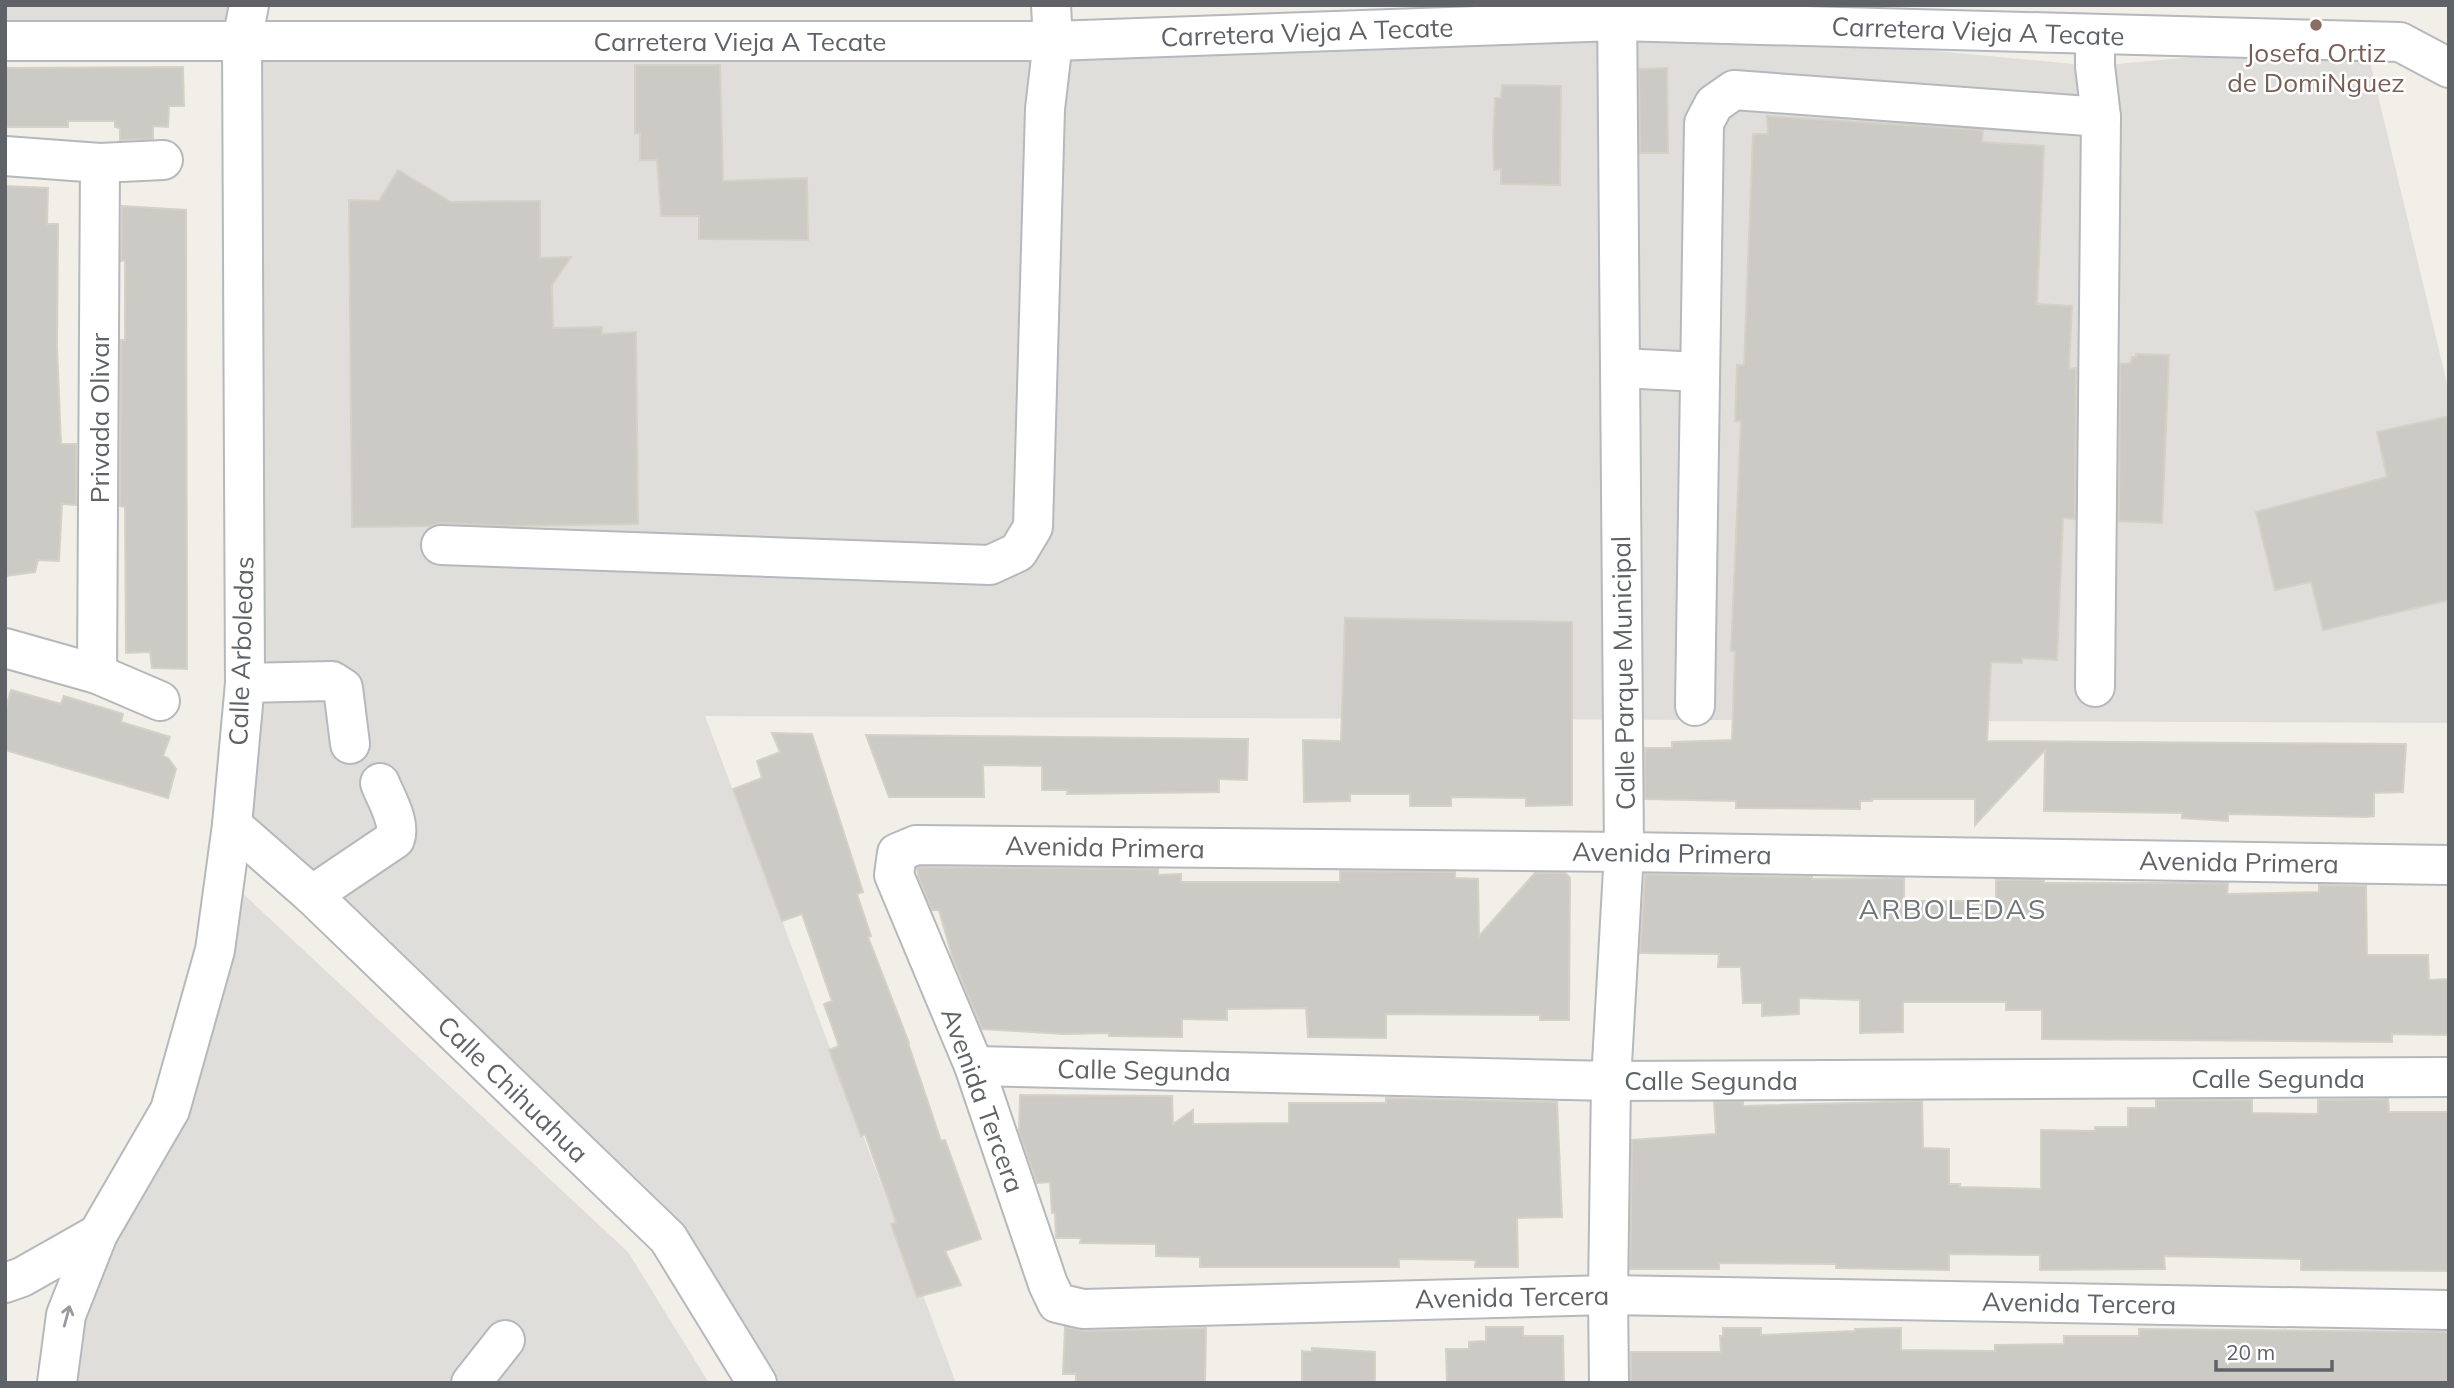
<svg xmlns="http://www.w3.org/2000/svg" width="2454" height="1388" font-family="Mulish,sans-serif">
	<rect width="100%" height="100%" fill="#f1efe8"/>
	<g fill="#e0deda">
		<path d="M5,5H255L248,37L5,38Z"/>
		<path d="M1617,21L2095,66L2365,41L2449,392V723L705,716L956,1383H757L668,1238L232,825L242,41Z"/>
		<path d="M225,877L628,1252L709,1383H57L170,1110Z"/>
	</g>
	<g fill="#cccac5" stroke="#d6d1c6" stroke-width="2">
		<path d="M635,65H720L723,181L807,178L808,240L699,239V216H661L657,160H640V133H635Z"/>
		<path d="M183,67L184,106H169L168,127L153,126V139L120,140V128L115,127V121H68V127H5V68Z"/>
		<path d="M1667,68L1668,153H1640L1639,69Z"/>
		<path d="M1502,85L1561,86L1560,185L1501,184V169L1494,170L1493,142L1495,98H1501Z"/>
		<path d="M1767,116L1983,130L1982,142L2044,146L2037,304L2072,306L2069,369L2076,368L2075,519L2063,518L2057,660L2022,658V663L1991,662L1987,741L2406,744L2403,792L2374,793V816L2366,817L2228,814V821L2182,818V813L2044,811L2045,750L1975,825V799H1872V801H1860V809L1736,808V801L1645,799V748H1672V742L1732,740L1735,651H1731L1741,421H1735L1737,365H1744L1753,134H1768Z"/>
		<path d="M398,170L451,202L540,201V258L571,257L552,285L553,328L602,327V334L636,332L638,524L507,526L442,523L430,526L352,527L349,200L379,201Z"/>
		<path d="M5,186L48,188L47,224H58L57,347L61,444H76V505L62,504L59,561L38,560L35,572L5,576Z"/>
		<path d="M122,206L186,210L187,669L152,668L150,652L126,653L125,507L120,506L121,340H125V260L121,261Z"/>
		<path d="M2136,354L2169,355L2162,523L2119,521L2120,364L2131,363L2132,357H2136Z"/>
		<path d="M2449,416V600L2323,630L2311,582L2275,590L2256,512L2387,477L2377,432Z"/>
		<path d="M1345,618L1572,622V805L1526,806V798L1451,797V806H1410V794H1350V801L1304,802L1303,740L1341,741Z"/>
		<path d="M11,690L61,704L64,696L123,714L121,722L170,737L163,756L168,758L176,769L168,798L5,750V712Z"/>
		<path d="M772,733L812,734L863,892L857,894L871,936L868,937L909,1043H908L941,1141L945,1140L981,1239L945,1251L961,1285L917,1297L891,1224L896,1222L865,1134L861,1136L829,1050L839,1046L824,1004L832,1001L802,914L782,921L733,789L762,778L757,761L780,752Z"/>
		<path d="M866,735L1248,739L1247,780L1219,779V792L1067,794L1068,790H1042V766L983,765L984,797H889Z"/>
		<path d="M920,867L1158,869V875L1181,874V882H1340V871L1455,872V878L1478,879L1479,936L1535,873H1565L1570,878L1569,1020H1540V1015L1386,1014V1038L1308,1037L1306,1008L1227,1009V1020L1182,1019V1037L1109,1036V1033L1064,1034L982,1029L952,956L939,910H932L919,878L917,868Z"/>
		<path d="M1645,874L1812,877V879L1904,878V901H1996V880H2044V883H2228L2227,894L2319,892V885L2366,886L2367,955H2428L2429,980L2449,979V1035L2392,1034V1042L2042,1039V1010H2006V1002H1903V1032L1860,1033V1000L1799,998V1014L1762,1016V1003H1743L1741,967H1718L1719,954L1640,953Z"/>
		<path d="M1020,1095L1172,1096L1173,1124L1193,1110V1124L1289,1123V1103H1386V1098L1557,1102L1562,1217L1517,1218L1518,1267H1475L1476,1260L1399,1259V1267H1200V1257L1156,1256V1244L1080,1243L1081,1238H1056L1055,1212L1052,1213L1050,1182L1037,1183L1019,1132Z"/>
		<path d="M2388,1099L2389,1112H2449V1271L2301,1270V1259L2164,1256L2165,1269L2040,1270V1255L1949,1254V1270L1836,1268V1264L1719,1263V1269H1630L1632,1140L1716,1134L1714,1102H1743V1106L1922,1101L1923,1148L1949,1149V1184H1960V1187L2041,1189V1130L2095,1131V1127H2128V1108H2156V1100H2252V1113L2318,1114V1100Z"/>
		<path d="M1065,1327L1084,1331L1206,1328L1205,1383H1076V1374H1063Z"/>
		<path d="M1486,1327H1523V1336H1563L1564,1383H1447L1446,1349H1469V1342L1486,1341Z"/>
		<path d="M1723,1328H1761V1335L1855,1331V1329L1901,1328V1350L1995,1351V1345L2064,1344V1336H2139V1329L2449,1332V1383H1631V1352H1721L1720,1336H1723Z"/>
		<path d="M1312,1348L1375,1352V1383H1302V1351L1312,1352Z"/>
	</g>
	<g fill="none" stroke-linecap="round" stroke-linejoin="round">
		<g stroke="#b5b8bc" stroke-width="42">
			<g id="minor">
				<path d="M5,41H1053L1617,21L2400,42L2449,68"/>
				<path d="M5,156L100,163L163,160"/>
				<path d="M1620,368L1700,372"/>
				<path d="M441,545L990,565L1018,552L1033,527L1045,109L1053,41L1051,5"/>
				<path d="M5,648L97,674L160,701"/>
				<path d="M97,674L100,163"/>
				<path d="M245,683L332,681L343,688L350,744"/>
				<path d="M2095,687L2101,117L2095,66V34"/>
				<path d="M1695,706L1704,123L1714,104L1734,90L2101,117"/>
				<path d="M232,825L312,895L668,1238L757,1383"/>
				<path d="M2449,865L1624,852L916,845L897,853L894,875L974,1066L1048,1284L1057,1303L1083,1309L1608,1295L2449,1310"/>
				<path d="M312,895L395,839C401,822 386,799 380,783"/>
				<path d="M974,1066L1611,1081L2449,1077"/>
				<path d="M5,1283L22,1277L98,1234"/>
				<path d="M57,1383L66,1315L98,1234L170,1110L215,950L232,825L245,683L242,41L249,5"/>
				<path d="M471,1383L505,1340"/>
				<path d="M1609,1383L1608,1295L1611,1081L1624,852L1617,5"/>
			</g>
		</g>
		<use href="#minor" stroke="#fff" stroke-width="38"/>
	</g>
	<defs><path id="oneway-shaft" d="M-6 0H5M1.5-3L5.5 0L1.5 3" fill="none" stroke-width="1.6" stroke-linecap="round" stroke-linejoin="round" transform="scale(1.75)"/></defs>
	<use stroke="#979a9d" href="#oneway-shaft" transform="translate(67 1316) rotate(-75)"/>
	<circle fill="#8d6e63" stroke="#fff" stroke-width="2.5" cx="2316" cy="25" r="7"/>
	<g text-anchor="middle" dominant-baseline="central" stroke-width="5" stroke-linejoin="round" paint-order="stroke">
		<g font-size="26" fill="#5f6368" stroke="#fff">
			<text transform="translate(1978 31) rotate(2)">Carretera Vieja A Tecate</text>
			<text transform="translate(1307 32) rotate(-2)">Carretera Vieja A Tecate</text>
			<text x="740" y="41">Carretera Vieja A Tecate</text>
			<text transform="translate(99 418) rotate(-90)">Privada Olivar</text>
			<text transform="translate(241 651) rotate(-88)">Calle Arboledas</text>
			<text transform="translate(1623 673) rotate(-91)">Calle Parque Municipal</text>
			<text transform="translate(1105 847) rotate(1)">Avenida Primera</text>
			<text transform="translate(1672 853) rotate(1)">Avenida Primera</text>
			<text transform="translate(2239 862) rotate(1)">Avenida Primera</text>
			<text transform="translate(1144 1070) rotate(1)">Calle Segunda</text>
			<text x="2278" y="1078">Calle Segunda</text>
			<text x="1711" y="1080">Calle Segunda</text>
			<text transform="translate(513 1089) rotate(44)">Calle Chihuahua</text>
			<text transform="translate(983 1100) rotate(70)">Avenida Tercera</text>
			<text transform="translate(1512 1297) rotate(-1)">Avenida Tercera</text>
			<text transform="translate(2079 1303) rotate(1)">Avenida Tercera</text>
		</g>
		<g font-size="26" fill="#785e54" stroke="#fff">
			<text x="2316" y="52">Josefa Ortiz<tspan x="2316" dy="30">de DomiNguez</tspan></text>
		</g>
		<g font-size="28" letter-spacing="2" fill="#70757a" stroke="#fff">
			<text x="1953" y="908">ARBOLEDAS</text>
		</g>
	</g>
	<rect width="2454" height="1388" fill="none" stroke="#5f6368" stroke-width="14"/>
	<path d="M2216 1360v10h116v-10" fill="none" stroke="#5f6368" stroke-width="3.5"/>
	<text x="2226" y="1360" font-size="21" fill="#5f6368" stroke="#ffffff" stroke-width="5" paint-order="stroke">20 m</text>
</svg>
